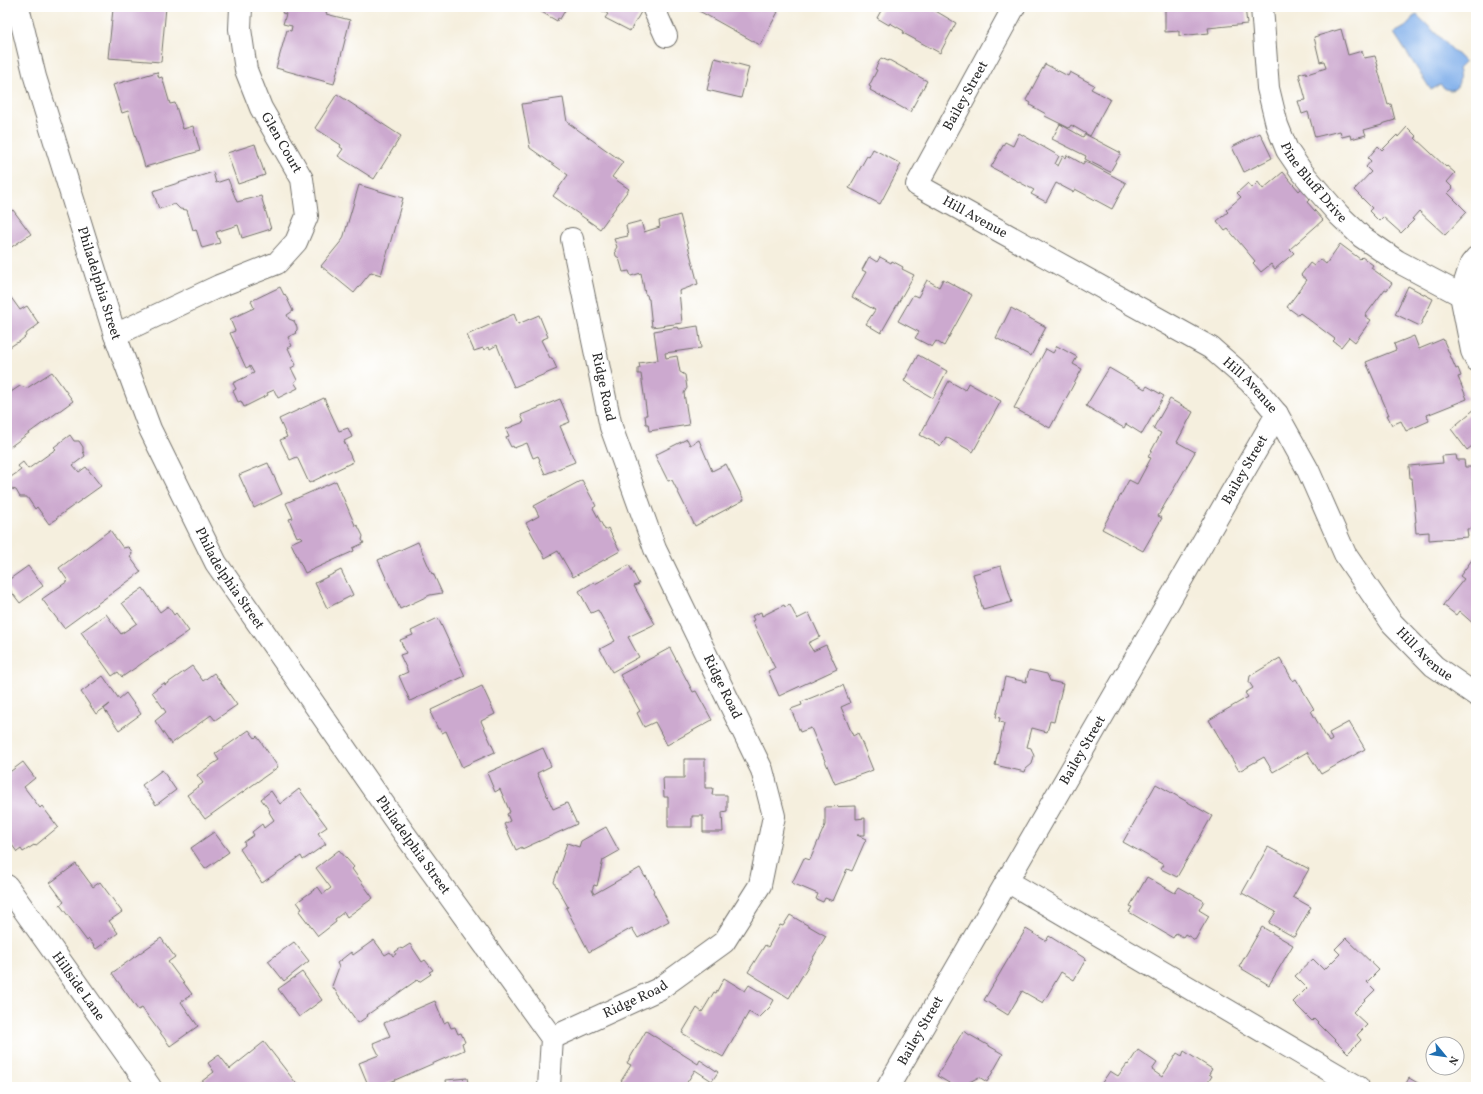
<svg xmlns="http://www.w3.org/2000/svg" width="1483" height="1094" font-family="Vollkorn,serif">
	<rect width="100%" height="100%" fill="#fff"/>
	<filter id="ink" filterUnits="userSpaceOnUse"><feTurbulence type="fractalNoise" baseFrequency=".025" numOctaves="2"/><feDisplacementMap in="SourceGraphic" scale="8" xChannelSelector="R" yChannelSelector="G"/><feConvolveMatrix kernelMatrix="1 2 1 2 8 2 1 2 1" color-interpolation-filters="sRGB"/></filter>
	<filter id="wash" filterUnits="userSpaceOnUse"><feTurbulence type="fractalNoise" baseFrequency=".012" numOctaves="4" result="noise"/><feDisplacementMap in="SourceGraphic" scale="16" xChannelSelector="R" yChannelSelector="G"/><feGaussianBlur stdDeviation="0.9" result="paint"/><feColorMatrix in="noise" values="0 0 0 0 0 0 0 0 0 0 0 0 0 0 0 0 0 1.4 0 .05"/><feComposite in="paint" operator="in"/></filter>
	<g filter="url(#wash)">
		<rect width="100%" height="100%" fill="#f5efde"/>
		<path fill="#80afea" stroke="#566d8a" d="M1417,15L1465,62L1458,69C1463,83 1455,98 1440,85L1431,90L1394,33L1407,26L1413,17Z"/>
		<g id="blocks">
			<g fill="#cca9cf">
				<path d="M108,7H166L161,62L108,58L113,9Z"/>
				<path d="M284,7H315L327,10L326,14L350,20L334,84L276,68L287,30L291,31L292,26L283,24L286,14L282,13Z"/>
				<path d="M533,7H567L560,19L558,18L557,21Z"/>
				<path d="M595,7H632L641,12L630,31L605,18L608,14Z"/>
				<path d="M692,7H769L778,12L760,45Z"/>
				<path d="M883,7H904L907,9L908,7H926L933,11L934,10L956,23L940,53L903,33L904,31L890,23L889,25L877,18Z"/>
				<path d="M1165,7H1245L1247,24L1208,28L1209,33L1179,36V31L1165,32Z"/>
				<path d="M1341,29L1348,55L1362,51L1364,58L1375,56L1378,66H1377L1388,105L1391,104L1395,120L1382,124V125L1364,130L1366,135L1351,139L1350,135L1342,137L1340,131L1315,137L1308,112L1302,114L1298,101L1306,100L1299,74L1306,72L1307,74L1326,68L1324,61L1320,62L1314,37Z"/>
				<path d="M715,58L749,67L741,98L707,90Z"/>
				<path d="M881,58L888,61L889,60L927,81L910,112L870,90L871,87L869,86L877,70L875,69Z"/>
				<path d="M1045,64L1068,76L1070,72L1094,85L1091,89L1110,99L1090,136L1071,125L1069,128L1045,116L1046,114L1030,105L1031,103L1026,100Z"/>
				<path d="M157,72L159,78L162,77L170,104L175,103L183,129L193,126L200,151L145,167L128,111L122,113L113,85Z"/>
				<path d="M337,94L401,136L374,179L338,156L343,149L340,147L341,145L315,128Z"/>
				<path d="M563,98L567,122L623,162L612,177L629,189L600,229L553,196L568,175L530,148L522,104Z"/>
				<path d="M1060,124L1083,137L1085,134L1121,153L1110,172L1085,159L1086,156L1052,139Z"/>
				<path d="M1407,127L1417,137L1415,138L1446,167L1447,166L1455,173L1447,182L1453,188L1448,193L1467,212L1445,235L1419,211L1412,219L1414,220L1401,233L1383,217L1379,221L1369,211L1372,208L1354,190L1371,172L1366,167L1371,161L1368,158L1378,146L1382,150L1397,135L1398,137Z"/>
				<path d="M1019,133L1059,156L1055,164L1058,166L1063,156L1066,158L1067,155L1083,164L1085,161L1126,183L1112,209L1075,189L1073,192L1056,183L1046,202L1031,194L1034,190L991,167L1005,142L1013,146Z"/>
				<path d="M1260,133L1272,158L1244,172L1232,147Z"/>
				<path d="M255,144L265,175L238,184L227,153Z"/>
				<path d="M873,149L901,164L880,204L849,188L867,156L869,157Z"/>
				<path d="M213,172L216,183L228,179L237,202L261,196L271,229L242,238L238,225L216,232L220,243L202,248L196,229L193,230L187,210L180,209L175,204L159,209L153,191Z"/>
				<path d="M1283,172L1299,191L1303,187L1312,197L1307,202L1323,220L1290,249L1294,253L1275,269L1271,264L1261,272L1253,263L1255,261L1228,229L1225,231L1217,221L1228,212L1226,210L1241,197L1237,193L1248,183L1252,188L1258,182L1263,189Z"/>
				<path d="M359,185L403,198L381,275L371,272L354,293L321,266L343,239Z"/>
				<path d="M13,210L31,234L10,248L9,246L7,248V214Z"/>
				<path d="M680,215L698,284L679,291L682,323L652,327L649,299H648L647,295L645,294L641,273L631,276L629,271L623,272L619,258L616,256L615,250L617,247L614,239L628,236L626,225L641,221L644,232L660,227L659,221Z"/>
				<path d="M1340,244L1360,259L1362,257L1373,265L1371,268L1392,283L1387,290L1385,289L1365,316L1371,320L1355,342L1349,337L1341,347L1333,341L1335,339L1300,313L1298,315L1287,307L1307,280L1301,275L1310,263L1314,266L1320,259L1326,264Z"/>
				<path d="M869,257L877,262L880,257L891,263L892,261L903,267L902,269L914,275L881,333L866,324L875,310L852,297L866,272L862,270Z"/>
				<path d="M943,279L972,295L944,346L936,341L932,347L915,338L919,332L898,321L913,295L918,297L927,280L939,287Z"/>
				<path d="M1408,286L1433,299L1420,326L1395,314Z"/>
				<path d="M280,287L284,295L285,294L293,311L287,315L289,319L294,321L297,327V330L295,332L296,333L288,337L292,346L288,348L296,365L291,368L297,380L294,382L298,388L278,398L274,390L267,393L268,395L244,407L241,401L238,402L233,391L236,389L233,383L254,373L250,366L246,368L230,333L235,331L230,319L254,308L251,301Z"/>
				<path d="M7,292L20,310L27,306L39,324L27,333L25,337L19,342L16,343L7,349Z"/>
				<path d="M1011,308L1046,327L1031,356L996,338Z"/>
				<path d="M514,314L518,324L539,315L548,337L541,340L550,358H552L557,369L514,387L502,360H503L497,345L490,349L489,347L484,350L483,348L474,351L467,335Z"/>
				<path d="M698,326L701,348L665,353L666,358L677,356L680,372L685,375L687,388L684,393L689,425L649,431L648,424H646L645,415H647L641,374H638V368H640L639,363L658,360L654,331L678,327L679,329Z"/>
				<path d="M1414,336L1419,349L1443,339L1456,369L1458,368L1461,376L1458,377L1467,399L1427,415L1429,421L1406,431L1401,421L1392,425L1387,415H1389L1366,362L1396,350L1394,344Z"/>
				<path d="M1057,346L1077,357L1073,364L1082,369L1050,428L1014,408L1046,349L1053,353Z"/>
				<path d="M918,355L947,371L933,398L904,381Z"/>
				<path d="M1109,368L1145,389L1147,386L1164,396L1142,434L1126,424L1124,428L1086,406Z"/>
				<path d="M52,372L73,401L7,449V386L11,392L20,386L27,388Z"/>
				<path d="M949,381L965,390L968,383L1001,401L973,452L946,437L941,446L920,435Z"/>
				<path d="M324,398L339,431L348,428L352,437L344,441L353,462L309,483L297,457L290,460L280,440L287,437L279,419Z"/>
				<path d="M560,399L570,422L560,426L575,462L545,474L539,461L540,460L538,456L533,458L527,443L514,448L513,446L511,447L506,437L509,436L506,429L524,422L521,415Z"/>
				<path d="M1170,399L1193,412L1177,442L1195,452L1158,516L1162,518L1143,551L1102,529L1129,480L1137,484L1151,458L1148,457L1161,433L1153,429Z"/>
				<path d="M1476,408V443L1467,450L1451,429Z"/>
				<path d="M70,435L74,441H79L83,447V451L85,456L73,465L79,472L86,467L101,486L56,518L57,519L49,524L37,507L35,509L27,497H20L16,490L12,489L8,484V479L21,470L18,466L23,462L28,469L56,449L54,447Z"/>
				<path d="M687,439L690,445L699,440L712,471L726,464L744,500L695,526L672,480L668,481L655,455Z"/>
				<path d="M1456,455L1457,460H1464L1465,467H1476V528L1467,529L1468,537L1429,540V532L1416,533L1415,522H1416L1412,478H1410L1409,466L1443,463L1442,456Z"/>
				<path d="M268,463L282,494L254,508L239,475Z"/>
				<path d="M582,480L596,506L593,508L605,530L608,528L620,551L573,577L558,551L545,558L526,523L539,516L534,506Z"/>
				<path d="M336,481L355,525L358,526L363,536L362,540L364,543L353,548L354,551L305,573L291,543L302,538L300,536L297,537L289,519L293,518L286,503Z"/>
				<path d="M110,530L123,548L128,547L131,550L132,554L130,557L141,572L64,628L42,599L68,581L59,568Z"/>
				<path d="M418,542L432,574L433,573L442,593L430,595L400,609L378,560Z"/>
				<path d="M1474,557L1476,559V626L1459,611L1456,615L1443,605L1464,579L1460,576Z"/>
				<path d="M629,565L639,584L634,586L655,624L628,637L639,657L612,672L600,649L615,641L598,610L591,613L579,591L594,582L595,584Z"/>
				<path d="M28,566L43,586L20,603L7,586V581Z"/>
				<path d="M1001,566L1012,602L983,610L973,574Z"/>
				<path d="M341,570L353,595L327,608L315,583Z"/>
				<path d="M143,588L160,612L168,606L174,615L176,613L189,631L122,677L118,672L112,676L81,632L106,614L121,634L137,623L122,603Z"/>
				<path d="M784,605L785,607L790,605L797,619L809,613L820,637L808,643L813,651L826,645L837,669L779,696L768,671L775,668L752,621L754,620L752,616L761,612L762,616Z"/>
				<path d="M438,618L465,676L410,701L399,676L408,672L400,655L406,653L400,640L413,635L411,631Z"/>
				<path d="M670,648L693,692L696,691L712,720L667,745L655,722L644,727L637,713L640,711L620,675Z"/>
				<path d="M1280,658L1293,681L1296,679L1314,709L1311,711L1329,742L1332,740L1329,733L1349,722L1365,749L1321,774L1307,752L1273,772L1264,757L1239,771L1209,720L1248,697L1245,693L1253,688L1249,682L1250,676Z"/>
				<path d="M192,666L203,681L214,673L237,705L215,720L211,715L171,744L155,721L166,712L152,692L164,683L165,685Z"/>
				<path d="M1029,670L1047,674L1050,681L1063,684L1054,722L1050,721L1047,732L1032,728L1027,747L1031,748L1034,756L1032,764L1026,769L1025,772L995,765L1004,723L999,722L1000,718L996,717L1005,677L1026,682Z"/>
				<path d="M103,676L119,699L126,693L141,714L119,730L104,709L110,704L96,714L81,692Z"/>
				<path d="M843,685L850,703L841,707L853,736L858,733L873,770L835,784L811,728L800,732L791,709L802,705L801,702Z"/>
				<path d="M482,686L495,714L481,721L495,752L462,767L446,731L442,733L440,729H438L431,714L432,713L431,710Z"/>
				<path d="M249,730L255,738L257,736L278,767L205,819L187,795L203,783L197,775L219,760L215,754Z"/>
				<path d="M543,748L551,766L537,773L553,809L567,803L577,824L522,849V847L516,850L504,824L510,821L507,814L510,812L500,789L495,792L487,773Z"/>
				<path d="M684,759H705V788H713L712,795H727V811L722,812L723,832H703V816H692V827H668V797H664L663,778H684Z"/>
				<path d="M23,762L35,778L24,787L40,808L42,806L58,827L35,846L34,845L23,852L21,849L17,852L7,838V774Z"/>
				<path d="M162,770L176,790L156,805L142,785Z"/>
				<path d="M1156,784L1212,816L1177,877L1161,869L1164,865L1123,842Z"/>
				<path d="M299,789L327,827L318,833L326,844L303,860L301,856L262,883L240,849L245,845L244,842L254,835L252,832L262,824L264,828L274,820L269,812L270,811L261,799L271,791L280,804Z"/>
				<path d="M856,806V819L865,818V835H857L866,839L852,871L847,869L833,901L825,898L823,902L816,899L818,894L792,883L804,858L810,860L825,825V807Z"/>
				<path d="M606,827L619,851L603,860L597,886L594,885L592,890L594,894L640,868L645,877L646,876L654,891L653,892L669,921L638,938L632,928L589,952L566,908L568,907L554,882L567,843L579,847L581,841Z"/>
				<path d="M214,832L229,852L205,869L191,848Z"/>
				<path d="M1268,847L1309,869L1293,897L1311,907L1294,937L1269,923L1276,912L1242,893Z"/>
				<path d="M339,850L354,867L352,869L373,898L347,917L344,912L335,919L336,922L318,936L299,911L302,909L297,902L318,887L323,894L331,888L316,868Z"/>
				<path d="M76,864L93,887L100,882L122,912L109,921L118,933L96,949L89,939L87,941L60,905L64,902L50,883Z"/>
				<path d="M1147,877L1175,893L1179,887L1204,901L1199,910L1209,916L1195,940L1185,934L1183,937L1176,933L1173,938L1129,912L1132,907L1130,906Z"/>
				<path d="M790,915L826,936L789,998L748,972L765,945L768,947L780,925L783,926Z"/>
				<path d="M1262,927L1293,945L1269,985L1239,967Z"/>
				<path d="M1026,929L1046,941L1049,936L1086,959L1074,980L1061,972L1043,1003L1022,991L1008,1015L984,1000Z"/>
				<path d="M161,938L175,957L168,962L192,994L181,1002L198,1026L170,1046L142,1008L138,1010L112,973Z"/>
				<path d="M1346,938L1379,970L1367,982L1375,990L1353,1012L1367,1025L1357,1035L1361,1040L1348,1053L1314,1019L1312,1021L1293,1002L1307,988L1295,976L1313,959L1324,970L1340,954L1335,949Z"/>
				<path d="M374,940L385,955L390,952L393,956L396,954L395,952L401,948L402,949L410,944L422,962L425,960L433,970L429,972L431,974L419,982L417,980L367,1015L368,1016L358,1023L332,986L339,967L337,963L351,952L353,955Z"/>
				<path d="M294,942L309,961L284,981L268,961Z"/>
				<path d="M302,972L322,1000L299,1017L278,989Z"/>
				<path d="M724,978L745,991L749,985L774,1000L770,1007L759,1018L749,1012L723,1057L682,1033L697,1008L702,1012L714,992L716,993Z"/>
				<path d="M435,1001L444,1023L448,1021L451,1028L455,1027L458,1034L461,1033L465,1042L462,1043L464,1050L379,1087H369L359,1063L379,1055L373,1043L390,1036L384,1023Z"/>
				<path d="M646,1031L698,1064L700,1060L718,1072L712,1081L695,1070L684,1087H630L621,1081L631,1065L627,1063Z"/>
				<path d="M963,1031L1003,1054L987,1082L979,1077L960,1087H956L937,1076Z"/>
				<path d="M264,1042L299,1087H199L197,1085L214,1072L208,1063L219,1055L230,1069Z"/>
				<path d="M1138,1050L1157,1063L1152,1070L1162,1077L1177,1053L1182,1056L1184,1051L1212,1069L1209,1074L1212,1076L1205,1087H1099L1110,1071L1118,1076L1127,1064L1128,1065Z"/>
				<path d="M467,1078L469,1087H447L446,1080Z"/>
				<path d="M1409,1078L1425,1087H1404Z"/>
			</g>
		</g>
	</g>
	<g filter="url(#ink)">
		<use href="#blocks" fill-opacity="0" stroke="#72706a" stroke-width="1"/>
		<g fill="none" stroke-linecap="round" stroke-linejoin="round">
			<g stroke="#72706a" stroke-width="24">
				<g id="minor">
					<path id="s1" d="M18,7L35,77L115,335L150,429L216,563L401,829L552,1038L549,1087"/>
					<path d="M653,7L666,36"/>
					<path id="s2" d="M1014,7L917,185L1211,348L1250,382L1277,414L1308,470L1345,554L1392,623L1434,666L1476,695"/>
					<path id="s3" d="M1262,7L1268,88L1277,125L1287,150L1302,172L1339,215L1362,237L1397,261L1461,295"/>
					<path d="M1476,258L1471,264L1461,295L1472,351L1476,360"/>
					<path d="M115,335L219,286L277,263L296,242L307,216L302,179L261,108L246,70L240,29L241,7"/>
					<path d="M1007,881L1358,1087"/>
					<path id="s4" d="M7,886L150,1087"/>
					<path id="s5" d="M552,1038L659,989L724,942L760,885L774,816L762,770L655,549L611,427L572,239"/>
					<path id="s6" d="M888,1087L1277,414"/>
				</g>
			</g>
			<use href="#minor" stroke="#fff" stroke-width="22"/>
		</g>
	</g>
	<g text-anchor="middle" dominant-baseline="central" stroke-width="3" stroke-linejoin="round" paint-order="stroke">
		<g font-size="14" fill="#2b2b2b" stroke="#fff">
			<text transform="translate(966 96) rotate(-61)">Bailey Street</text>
			<text transform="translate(281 143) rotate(60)">Glen Court</text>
			<text stroke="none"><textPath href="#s3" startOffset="188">Pine Bluff Drive</textPath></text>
			<text stroke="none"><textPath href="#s2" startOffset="269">Hill Avenue</textPath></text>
			<text stroke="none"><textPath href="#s1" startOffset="288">Philadelphia Street</textPath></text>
			<text stroke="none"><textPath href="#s2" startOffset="593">Hill Avenue</textPath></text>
			<text transform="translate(603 387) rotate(78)">Ridge Road</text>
			<text stroke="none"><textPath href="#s6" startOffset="713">Bailey Street</textPath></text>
			<text stroke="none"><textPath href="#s1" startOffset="612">Philadelphia Street</textPath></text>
			<text stroke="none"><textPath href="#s2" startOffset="917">Hill Avenue</textPath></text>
			<text transform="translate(722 687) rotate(64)">Ridge Road</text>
			<text stroke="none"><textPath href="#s6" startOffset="389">Bailey Street</textPath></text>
			<text stroke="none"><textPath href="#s1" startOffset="936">Philadelphia Street</textPath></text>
			<text stroke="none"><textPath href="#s4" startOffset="123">Hillside Lane</textPath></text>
			<text stroke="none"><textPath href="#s5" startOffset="92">Ridge Road</textPath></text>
			<text stroke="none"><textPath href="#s6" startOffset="65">Bailey Street</textPath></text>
		</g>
	</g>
	<rect width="1483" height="1094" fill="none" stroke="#fff" stroke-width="24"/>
	<g transform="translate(1445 1056) rotate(119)"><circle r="19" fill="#ffffff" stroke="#aaaaaa"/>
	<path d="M0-3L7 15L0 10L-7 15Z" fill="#1f6fb2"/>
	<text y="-6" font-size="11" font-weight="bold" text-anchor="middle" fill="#2b2b2b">N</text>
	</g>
</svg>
